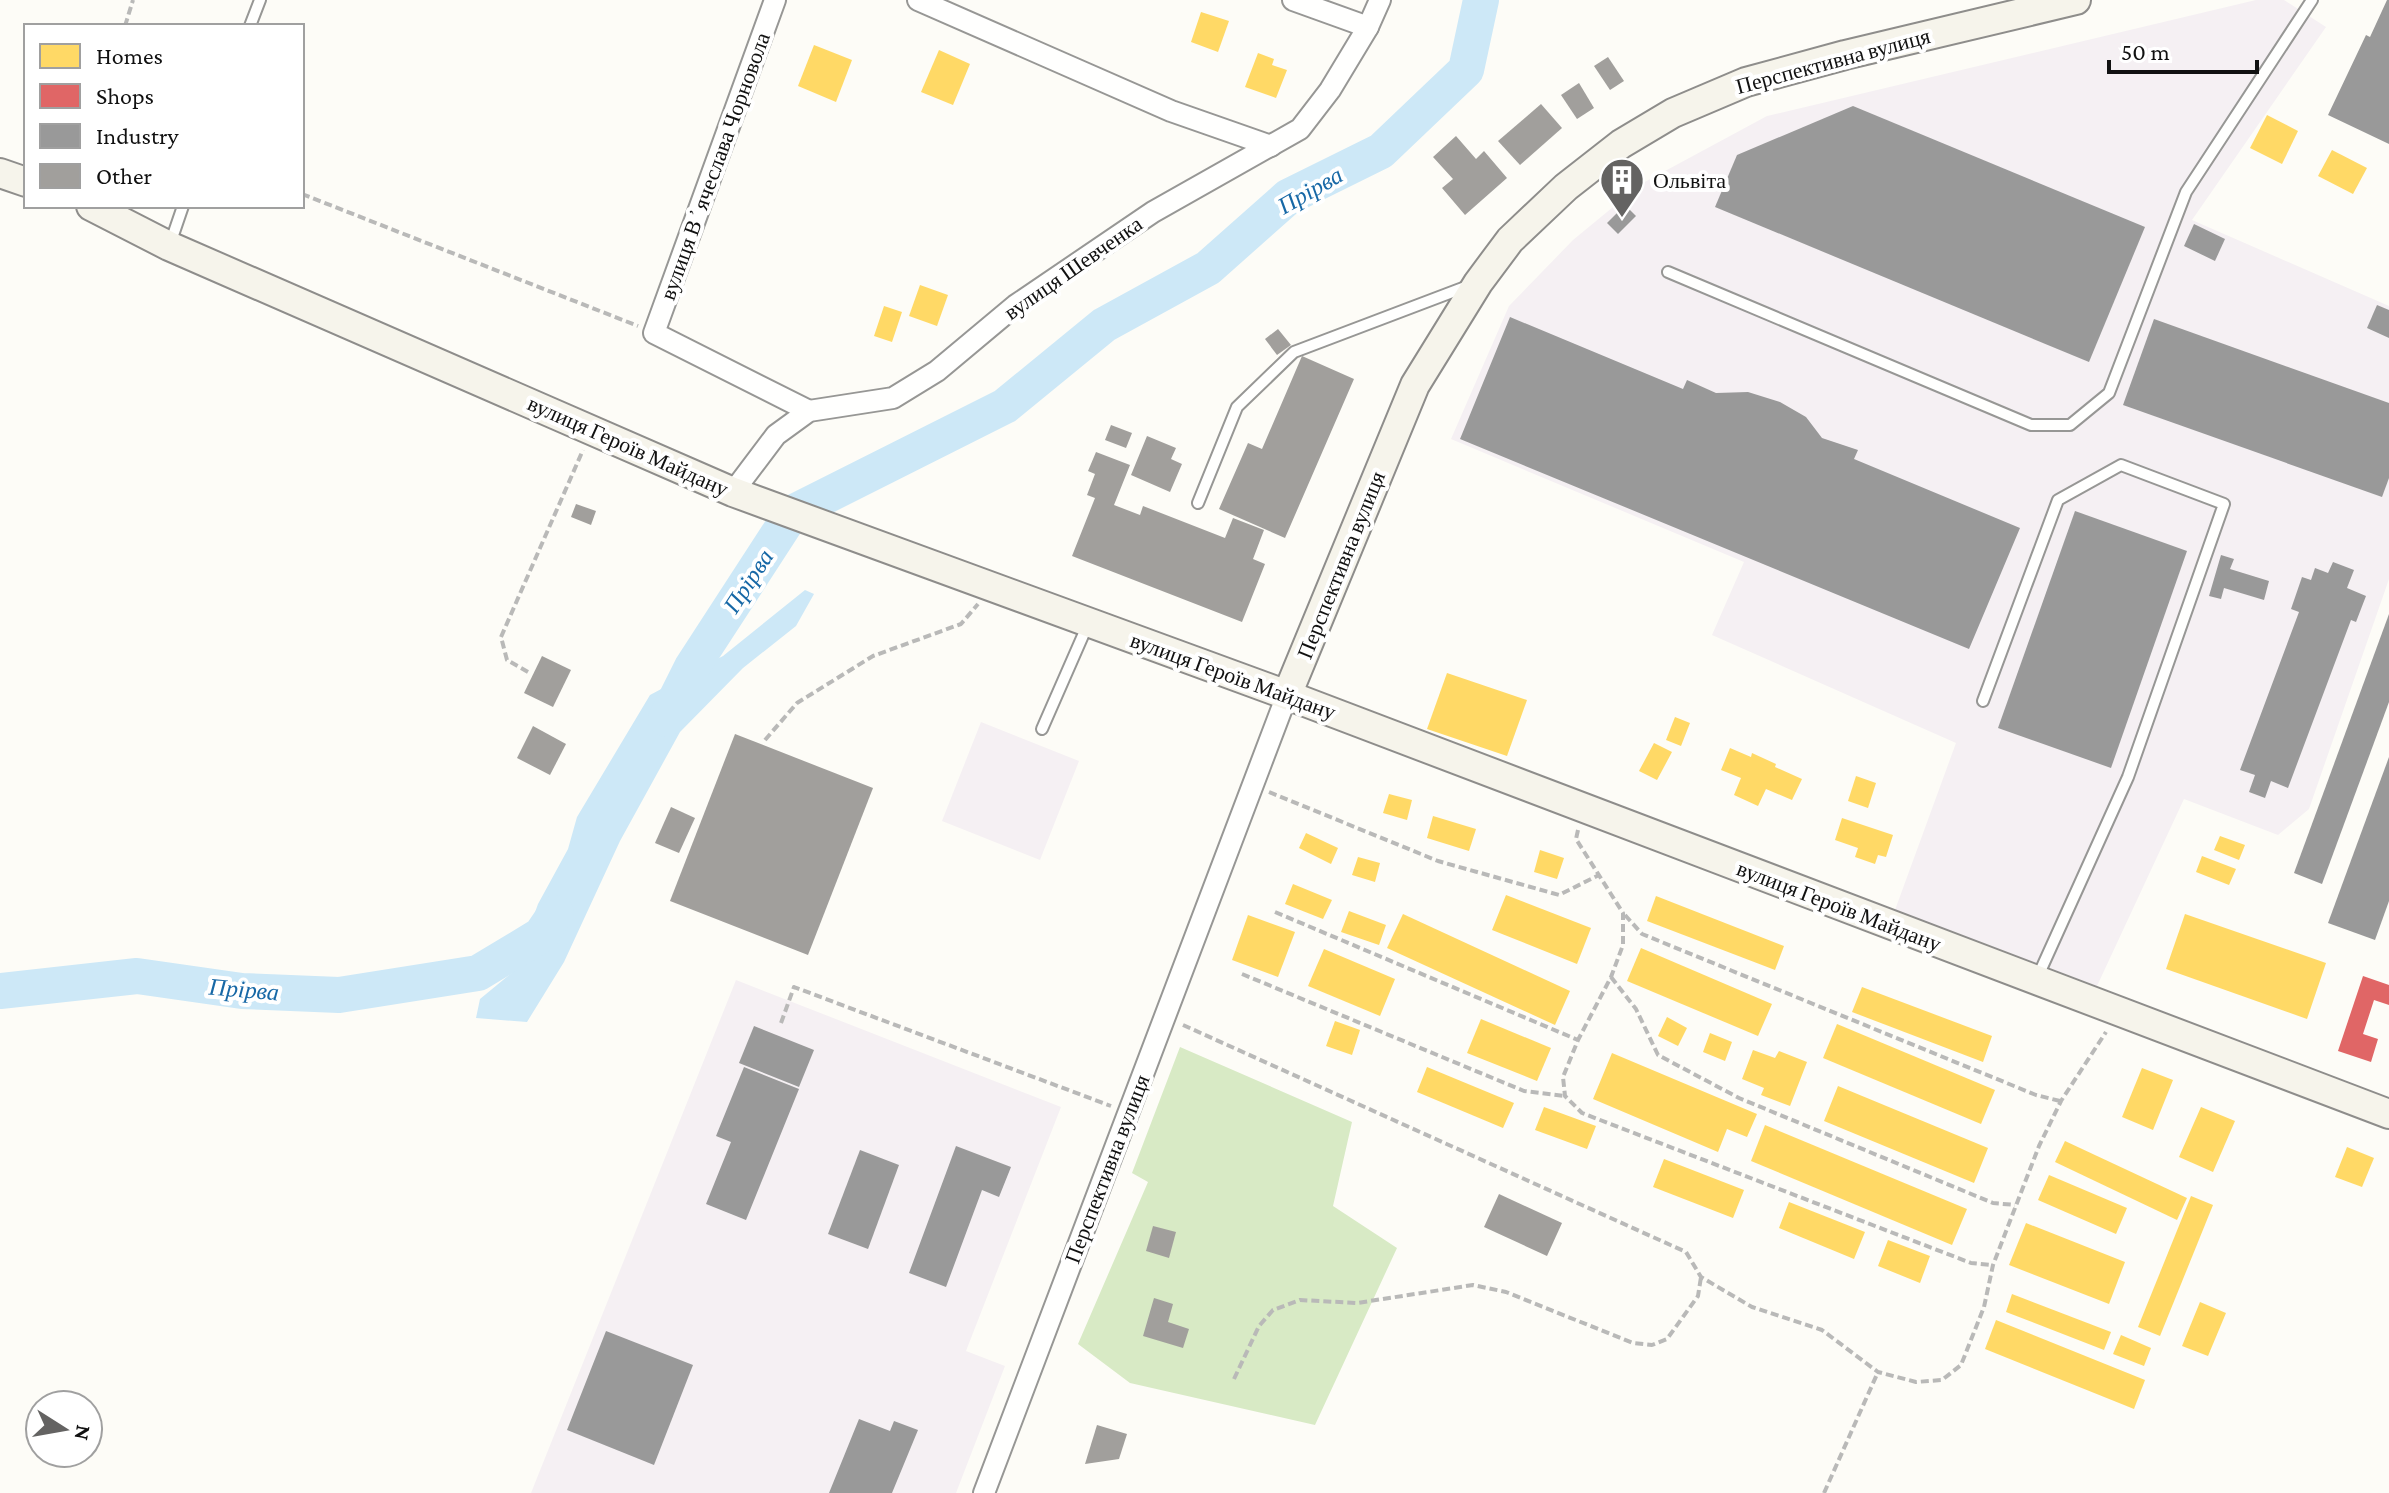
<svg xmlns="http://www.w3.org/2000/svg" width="2389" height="1493" font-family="'Crimson Pro',serif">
	<rect width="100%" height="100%" fill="#fdfcf7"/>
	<g fill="#f5f0f3">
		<path d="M2256,0H2284L2326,27L2192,220L2389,306V579L2309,809L2278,835L2184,799L2097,986L1895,910L1956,743L1712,635L1744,562L1451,439L1509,306L1573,240L1641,184L1767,116Z"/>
		<path d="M981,722L1079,761L1040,860L942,821Z"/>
		<path d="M736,980L1061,1107L966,1351L1005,1366L956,1493H531Z"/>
	</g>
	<path fill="#d8eac5" d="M1180,1047L1352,1122L1333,1206L1397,1248L1315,1425L1130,1383L1078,1344L1148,1182L1132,1173Z"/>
	<path fill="#cde8f7" d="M805,590L814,594L796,626L743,668L680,732L620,841L564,962L527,1022L476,1018L480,999L514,971L538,904L568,849L577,817L650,695L723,656Z"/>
	<g fill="#ffd966">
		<path d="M1201,12L1229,21L1218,52L1191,42Z"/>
		<path d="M814,45L852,60L836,102L798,86Z"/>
		<path d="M939,50L970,64L953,105L921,92Z"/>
		<path d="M1258,53L1274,59L1272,65L1287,70L1276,98L1245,87Z"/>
		<path d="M2267,115L2298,131L2282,164L2250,148Z"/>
		<path d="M2332,150L2367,168L2353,194L2318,176Z"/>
		<path d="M920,285L948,295L937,326L909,316Z"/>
		<path d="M884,306L902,312L892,342L874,336Z"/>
		<path d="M1447,673L1527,700L1507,756L1427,729Z"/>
		<path d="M1675,717L1690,723L1681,746L1666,740Z"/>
		<path d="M1654,743L1672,752L1657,780L1639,771Z"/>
		<path d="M1730,748L1751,757L1752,753L1776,764L1775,767L1802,779L1792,800L1766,789L1758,806L1734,795L1741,778L1721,770Z"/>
		<path d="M1856,776L1876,783L1868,808L1848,801Z"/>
		<path d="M1389,794L1412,800L1407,820L1383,813Z"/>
		<path d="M1433,816L1476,829L1469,851L1427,838Z"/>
		<path d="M1842,818L1893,835L1886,857L1878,855L1875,864L1855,857L1858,848L1835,840Z"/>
		<path d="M1306,833L1338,848L1331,864L1299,848Z"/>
		<path d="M2220,836L2245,845L2239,860L2214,850Z"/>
		<path d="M1540,850L1564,858L1557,879L1534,872Z"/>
		<path d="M2202,856L2236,869L2229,885L2196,872Z"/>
		<path d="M1358,857L1380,863L1375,882L1352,875Z"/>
		<path d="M1293,884L1332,900L1323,919L1285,904Z"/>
		<path d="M1506,895L1591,928L1577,964L1492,930Z"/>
		<path d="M1656,896L1784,946L1775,970L1647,921Z"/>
		<path d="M1349,911L1386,925L1379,945L1341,932Z"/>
		<path d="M1403,914L1570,991L1555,1025L1387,948Z"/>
		<path d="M2185,914L2326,963L2307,1019L2166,969Z"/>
		<path d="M1248,915L1295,932L1278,977L1232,960Z"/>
		<path d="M1641,948L1772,1004L1758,1036L1627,981Z"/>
		<path d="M1324,949L1395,979L1380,1016L1308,986Z"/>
		<path d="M1862,987L1992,1036L1983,1062L1852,1012Z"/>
		<path d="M1667,1017L1687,1028L1678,1046L1658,1036Z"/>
		<path d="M1481,1019L1551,1048L1537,1081L1467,1053Z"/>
		<path d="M1335,1021L1360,1030L1352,1055L1326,1046Z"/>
		<path d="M1837,1024L1995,1090L1981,1124L1823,1058Z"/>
		<path d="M1710,1033L1732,1042L1725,1061L1703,1052Z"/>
		<path d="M1753,1050L1775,1058L1779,1051L1807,1062L1790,1106L1761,1095L1764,1088L1742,1079Z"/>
		<path d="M1612,1053L1757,1114L1747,1137L1727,1129L1718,1152L1593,1099Z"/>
		<path d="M1427,1067L1514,1103L1503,1128L1417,1092Z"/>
		<path d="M2142,1068L2173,1080L2153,1130L2122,1117Z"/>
		<path d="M1838,1086L1988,1148L1974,1183L1824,1121Z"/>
		<path d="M1544,1107L1596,1126L1587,1149L1535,1130Z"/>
		<path d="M2201,1107L2235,1121L2213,1172L2179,1157Z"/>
		<path d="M1765,1125L1967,1209L1952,1245L1751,1161Z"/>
		<path d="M2065,1141L2187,1198L2177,1220L2055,1162Z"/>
		<path d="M2347,1147L2374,1158L2362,1187L2335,1177Z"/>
		<path d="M1664,1159L1744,1190L1733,1218L1653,1187Z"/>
		<path d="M2049,1175L2127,1208L2116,1234L2038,1200Z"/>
		<path d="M2191,1196L2213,1205L2160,1336L2138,1327Z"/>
		<path d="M1789,1202L1865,1232L1854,1259L1779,1228Z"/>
		<path d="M2026,1223L2125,1262L2109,1304L2009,1265Z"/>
		<path d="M1888,1240L1930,1256L1920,1283L1878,1266Z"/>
		<path d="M2012,1294L2111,1332L2104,1350L2006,1312Z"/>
		<path d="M2200,1302L2226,1313L2208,1356L2182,1346Z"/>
		<path d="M1996,1320L2145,1380L2134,1409L1985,1349Z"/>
		<path d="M2121,1335L2151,1348L2144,1366L2113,1354Z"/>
	</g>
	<path fill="#e06666" d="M2363,976L2389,985V1005L2374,1000L2363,1034L2378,1039L2371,1062L2338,1051Z"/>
	<g fill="#999">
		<path d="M2387,0H2389V144L2328,115L2366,35L2370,37Z"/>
		<path d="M1853,106L2145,227L2089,362L1715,207L1737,155Z"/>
		<path d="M1625,205L1636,216L1618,234L1607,223Z"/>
		<path d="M2194,224L2225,239L2215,261L2184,246Z"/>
		<path d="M2377,305L2389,310V338L2367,328Z"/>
		<path d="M1510,317L1683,389L1687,380L1716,393L1748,392L1780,402L1806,417L1822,438L1858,450L1854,459L2020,528L1969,649L1460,439Z"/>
		<path d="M2154,319L2389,403V478L2382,497L2123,405Z"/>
		<path d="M2075,511L2187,551L2111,768L1998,728Z"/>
		<path d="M2221,555L2234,559L2230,569L2269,581L2264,600L2224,588L2221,599L2209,596Z"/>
		<path d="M2333,562L2354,570L2347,588L2366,596L2356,622L2351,620L2288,788L2271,781L2265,798L2249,792L2255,775L2240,770L2299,612L2291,609L2302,577L2311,580L2315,568L2328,573Z"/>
		<path d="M2389,614V702L2322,884L2294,873Z"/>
		<path d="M2389,757V901L2375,940L2328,923Z"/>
		<path d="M754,1026L814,1050L799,1087L739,1063Z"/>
		<path d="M744,1067L799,1089L746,1220L706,1204L731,1142L716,1136Z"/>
		<path d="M956,1146L1011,1167L999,1197L982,1190L946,1287L909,1273Z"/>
		<path d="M860,1150L899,1165L868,1249L828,1234Z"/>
		<path d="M606,1331L693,1365L654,1465L567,1430Z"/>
		<path d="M859,1419L890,1431L894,1421L918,1430L892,1493H829Z"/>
	</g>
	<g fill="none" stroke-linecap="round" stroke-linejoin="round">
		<g stroke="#cde8f7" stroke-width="36">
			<path d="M666,719L692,667L792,513L1005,406L1104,325L1208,268L1288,197L1381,151L1466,70L1481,0"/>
			<path d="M0,991L137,976L242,991L339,995L478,973L541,935L556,913"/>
		</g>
	</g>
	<g fill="#a19f9c">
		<path d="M1608,57L1624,81L1610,90L1594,66Z"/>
		<path d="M1579,83L1594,108L1577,119L1561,95Z"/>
		<path d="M1541,104L1562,128L1520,165L1498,141Z"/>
		<path d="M1456,136L1476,159L1484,151L1507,178L1465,215L1442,188L1453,179L1433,157Z"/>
		<path d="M1278,329L1291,345L1277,355L1265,339Z"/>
		<path d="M1302,356L1354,379L1285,538L1219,509L1248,443L1262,449Z"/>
		<path d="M1111,425L1132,433L1126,448L1105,440Z"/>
		<path d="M1147,436L1176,448L1171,459L1182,464L1170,492L1131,475Z"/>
		<path d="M1096,452L1130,465L1114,505L1140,515L1143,506L1225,538L1233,518L1264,530L1253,559L1265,564L1242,622L1072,556L1095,498L1087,495L1095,474L1088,471Z"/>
		<path d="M576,504L596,511L591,525L571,517Z"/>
		<path d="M542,656L571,670L553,707L524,693Z"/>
		<path d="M533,726L566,744L550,775L517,758Z"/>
		<path d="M735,734L873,788L808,955L670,901Z"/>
		<path d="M671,807L695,818L679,853L655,843Z"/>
		<path d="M1499,1194L1562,1223L1547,1256L1484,1227Z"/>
		<path d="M1153,1226L1176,1232L1169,1258L1146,1251Z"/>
		<path d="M1154,1298L1173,1304L1168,1322L1189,1329L1183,1348L1143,1336Z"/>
		<path d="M1097,1425L1127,1434L1119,1459L1085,1464Z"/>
	</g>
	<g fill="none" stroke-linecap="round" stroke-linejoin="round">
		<g stroke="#979795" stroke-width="14">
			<g id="lane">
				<path d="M250,26L260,0"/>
				<path d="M170,244L183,206"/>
				<path d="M1668,272L2031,425H2070L2109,393L2186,192L2312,0"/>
				<path d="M1198,503L1237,407L1294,352L1468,286"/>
				<path d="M1983,701L2058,500L2121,465L2224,504L2128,777L2038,976"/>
				<path d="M1042,729L1088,624"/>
			</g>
		</g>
		<g stroke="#979795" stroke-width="24">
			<g id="street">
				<path d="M775,0L654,333L809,411"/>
				<path d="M918,0L1171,111L1271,146"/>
				<path d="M1293,0L1368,27"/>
				<path d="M733,492L776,435L809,411L893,398L937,371L1016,305L1153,212L1300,129L1330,90L1368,27L1380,0"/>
				<path d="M984,1493L1287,695"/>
			</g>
		</g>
		<g stroke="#8e8d8b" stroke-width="32">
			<g id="secondary">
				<path d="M0,173L26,182"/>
				<path d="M91,206L169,246L733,492L1287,695L2389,1114"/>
				<path d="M1287,695L1415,385L1478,283L1510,240L1566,187L1621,144L1673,113L1746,82L1845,55L2076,0"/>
			</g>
		</g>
		<g stroke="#b9b9b8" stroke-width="4" stroke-dasharray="8 4" stroke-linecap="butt">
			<path d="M125,26L133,0"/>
			<path d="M302,194L638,326"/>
			<path d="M528,672L507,660L501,637L583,450"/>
			<path d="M765,740L797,703L873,656L961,624L978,604"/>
			<path d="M1269,792L1438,861L1559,895L1599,875"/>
			<path d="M1578,830L1576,839L1623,913V945L1611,977L1578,1040L1563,1077L1565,1096L1582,1113L1971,1263L1992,1265"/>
			<path d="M1275,912L1578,1040"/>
			<path d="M1625,915L1642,934L2036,1095L2060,1101"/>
			<path d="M1242,974L1524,1091L1565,1096"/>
			<path d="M1611,977L1636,1009L1658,1055L1739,1098L1993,1203L2015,1205"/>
			<path d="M781,1023L794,987L1111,1106"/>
			<path d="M1183,1025L1686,1252L1701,1277L1752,1307L1822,1330L1878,1372L1916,1382L1942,1380L1961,1365L1984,1307L1993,1265L2039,1146L2061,1101L2106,1032"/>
			<path d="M1234,1379L1259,1326L1273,1310L1300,1300L1357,1303L1473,1285L1506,1292L1633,1343L1652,1345L1667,1339L1698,1296L1701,1277"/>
			<path d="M1824,1493L1878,1372"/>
		</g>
		<use href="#lane" stroke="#fffffe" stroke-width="10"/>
		<use href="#street" stroke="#fffffe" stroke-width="20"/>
		<use href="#secondary" stroke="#f6f4eb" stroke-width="28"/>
	</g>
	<defs>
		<g id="building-pin" transform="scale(2.3)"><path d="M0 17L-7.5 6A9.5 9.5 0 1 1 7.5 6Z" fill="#646362" stroke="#fff"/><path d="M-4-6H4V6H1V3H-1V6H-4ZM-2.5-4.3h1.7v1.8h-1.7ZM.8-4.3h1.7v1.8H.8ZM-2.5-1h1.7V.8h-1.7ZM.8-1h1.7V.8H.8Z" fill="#fff"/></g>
	</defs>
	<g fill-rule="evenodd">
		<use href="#building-pin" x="1622" y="180"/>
	</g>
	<g text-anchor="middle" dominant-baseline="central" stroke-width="8" stroke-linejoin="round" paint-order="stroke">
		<g font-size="22" fill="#111" stroke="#fff">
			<text transform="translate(1833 61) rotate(-15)">Перспективна вулиця</text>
			<text transform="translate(715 166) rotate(-70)">вулиця Вʼячеслава Чорновола</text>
			<text transform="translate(1073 268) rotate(-35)">вулиця Шевченка</text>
			<text transform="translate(628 446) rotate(24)">вулиця Героїв Майдану</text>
			<text transform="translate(1341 565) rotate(-68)">Перспективна вулиця</text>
			<text transform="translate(1233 676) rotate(20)">вулиця Героїв Майдану</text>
			<text transform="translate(1839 906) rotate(21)">вулиця Героїв Майдану</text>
			<text transform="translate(1107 1169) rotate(-69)">Перспективна вулиця</text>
		</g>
		<g font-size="22" fill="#111" stroke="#fff" text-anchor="start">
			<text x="1653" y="180">Ольвіта</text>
		</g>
		<g font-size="24" font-style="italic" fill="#1768a6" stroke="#fff">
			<text transform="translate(1310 190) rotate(-30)">Прірва</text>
			<text transform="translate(748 581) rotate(-57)">Прірва</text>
			<text transform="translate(244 989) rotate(5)">Прірва</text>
		</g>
	</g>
	<rect x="24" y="24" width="280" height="184" fill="#ffffff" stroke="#a0a0a0" stroke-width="2"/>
	<rect x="40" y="44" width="40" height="24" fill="#ffd966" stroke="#a0a0a0" stroke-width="2"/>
	<text x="96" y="64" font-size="24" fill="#111111">Homes</text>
	<rect x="40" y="84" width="40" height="24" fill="#e06666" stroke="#a0a0a0" stroke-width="2"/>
	<text x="96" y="104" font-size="24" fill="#111111">Shops</text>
	<rect x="40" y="124" width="40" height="24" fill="#999999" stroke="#a0a0a0" stroke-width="2"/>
	<text x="96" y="144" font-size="24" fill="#111111">Industry</text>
	<rect x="40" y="164" width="40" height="24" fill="#a19f9c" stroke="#a0a0a0" stroke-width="2"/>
	<text x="96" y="184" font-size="24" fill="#111111">Other</text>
	<g transform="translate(64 1429) rotate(101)"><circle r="38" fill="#ffffff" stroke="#a0a0a0" stroke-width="2"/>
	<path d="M0-6L14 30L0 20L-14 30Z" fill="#646362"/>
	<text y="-12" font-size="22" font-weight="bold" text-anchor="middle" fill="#111111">N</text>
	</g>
	<path d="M2109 60v12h148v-12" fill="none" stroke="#111111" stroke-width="4"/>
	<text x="2121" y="60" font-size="24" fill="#111111" stroke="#ffffff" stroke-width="6" paint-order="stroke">50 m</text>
</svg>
